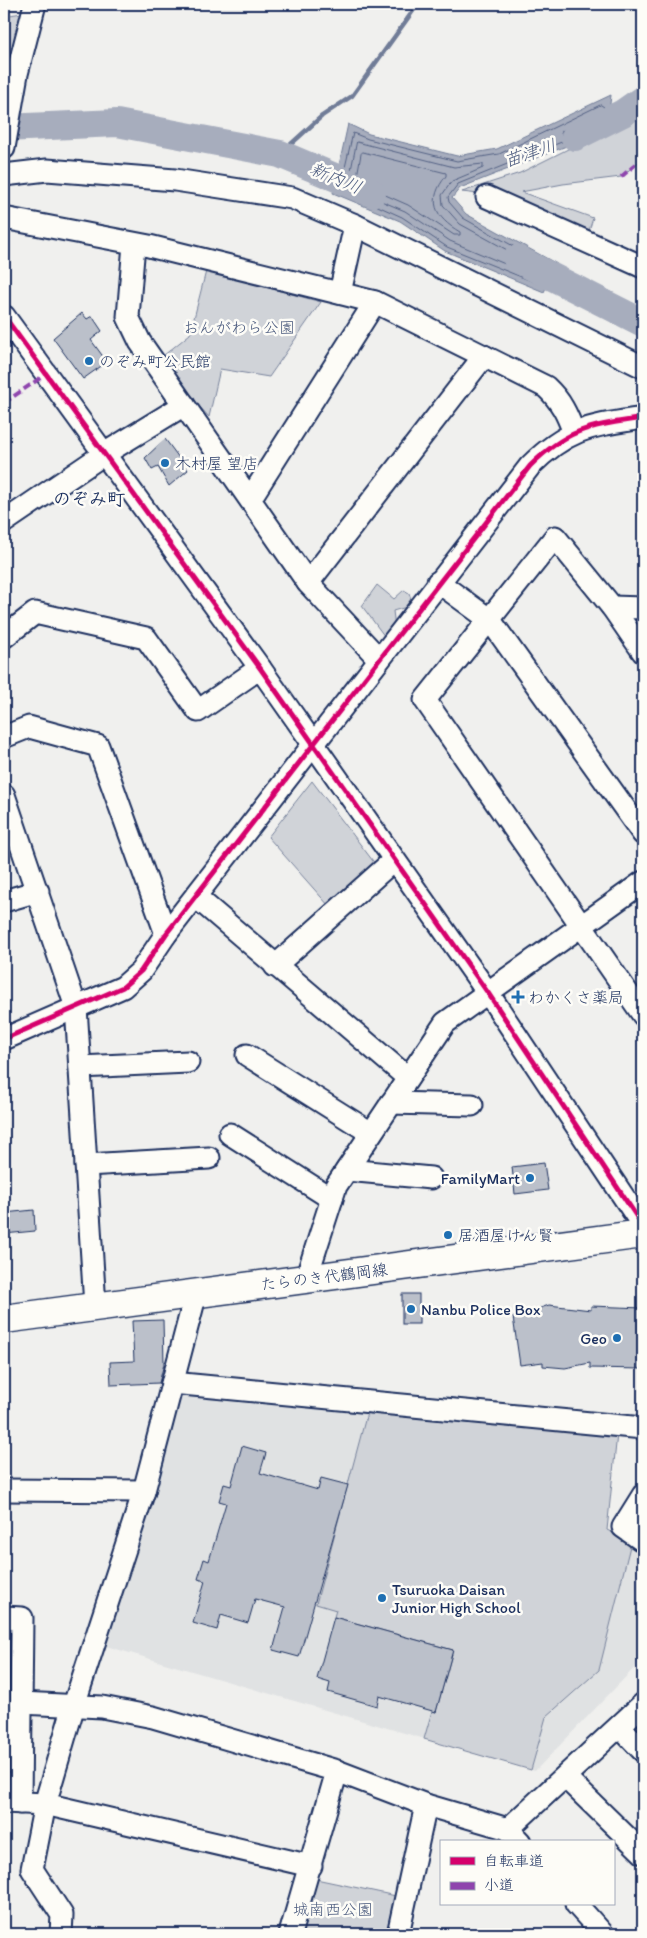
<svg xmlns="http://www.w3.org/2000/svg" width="647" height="1938" font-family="Itim,'Klee One',sans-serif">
	<rect width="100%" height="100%" fill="#f0f0ee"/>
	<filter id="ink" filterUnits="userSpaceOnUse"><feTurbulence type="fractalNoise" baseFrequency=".02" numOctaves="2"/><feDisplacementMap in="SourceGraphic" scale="10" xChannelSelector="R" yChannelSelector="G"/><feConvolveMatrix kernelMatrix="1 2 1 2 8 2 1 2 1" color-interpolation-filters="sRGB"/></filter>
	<g filter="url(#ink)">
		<path fill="#e0e2e3" d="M181,1392L617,1434L607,1530L643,1550V1659L535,1771L106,1646Z"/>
		<g fill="#d0d3d8" stroke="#76819b">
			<path d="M22,13L9,75H4V16Z"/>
			<path d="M643,107V158L621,177L563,184L521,192L593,218L587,237L495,196L462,192L520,173L614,126Z"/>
			<path d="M206,271L321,302L269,377L220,369L209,417L158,360L190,334Z"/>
			<path d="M377,585L394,599L404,590L409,593L413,605L393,611L395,627L385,637L362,606Z"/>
			<path d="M312,781L376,865L329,906L268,837Z"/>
			<path d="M368,1409L617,1434L607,1530L631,1542L599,1670L546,1717L531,1770L424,1739L432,1711L436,1712L453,1650L334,1617L336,1610L316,1604Z"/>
			<path d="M316,1879L396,1896L387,1934H293Z"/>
		</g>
		<path fill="#a7adbd" stroke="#6f7b97" d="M611,95L607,130L460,188L452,198L466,214L557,264L544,292L445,251L400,221L333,193L348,124L369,134L457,156L497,149Z"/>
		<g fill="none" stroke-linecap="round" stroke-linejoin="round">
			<g stroke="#536184" stroke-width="1">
				<path d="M601,105L604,107L601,126L458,184L448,197L449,202L463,218L549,266L541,285L447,247L402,217L340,189L353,133L368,139L457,161L499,154Z"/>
				<path d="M593,116L597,117L595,122L564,135L561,134L562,131Z"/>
				<path d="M357,142L454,167L483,164V168L452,181L442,195L443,205L460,224L540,268L539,276L536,277L450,241L405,211L348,187Z"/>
				<path d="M363,152L446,173V176C427,200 434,217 460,232V235H454L408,205L356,182L361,154Z"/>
			</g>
			<path stroke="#6f7b97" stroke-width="4.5" d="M280,154L322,116L352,96L418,4"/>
			<g stroke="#a7adbd" stroke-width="28">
				<path d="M4,128L117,123L280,154L372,193"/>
				<path d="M575,137L623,113L643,99"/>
				<path d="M517,259L643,323"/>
			</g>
		</g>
		<g fill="#bbc0ca" stroke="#1b2f5e">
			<path d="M82,313L87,319L92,316L102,331L91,340L107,362L83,379L53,338Z"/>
			<path d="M165,439L188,470L169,486L158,467L152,470L145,458Z"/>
			<path d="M544,1163L548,1190L515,1194L512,1167Z"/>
			<path d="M34,1210L35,1231L4,1234V1213Z"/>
			<rect x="402" y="1294" width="17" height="30"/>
			<path d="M549,1305L591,1310V1306L643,1308V1369L590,1368V1363L565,1368L543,1366V1362L520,1365L513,1317L525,1316L535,1310Z"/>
			<path d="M163,1320L164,1364L159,1383L111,1385L110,1362L134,1361L132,1321Z"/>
			<path d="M242,1446L266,1453L260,1473L318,1490L321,1478L348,1485L299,1657L273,1650L285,1607L255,1599L248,1623L221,1615L217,1630L193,1623L205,1581L198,1579L204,1559L209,1561L226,1503L219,1501L224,1484L231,1486Z"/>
			<path d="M334,1617L453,1650L436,1712L379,1696L377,1706L328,1692L330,1683L317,1679Z"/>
		</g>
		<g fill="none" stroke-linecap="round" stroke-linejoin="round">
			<g stroke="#1b2f5e" stroke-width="25">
				<g id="minor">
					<path d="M4,148L17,74L35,4"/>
					<path d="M4,175L47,170L175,180L292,198L355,225L643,367"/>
					<path d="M487,197L643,267"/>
					<path d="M4,218L149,246L375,302L546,387C561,401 567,414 574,433"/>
					<path d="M134,244L128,317L140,342L308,583L379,659"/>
					<path d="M340,293L355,225"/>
					<path d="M4,316L260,668L488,993L643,1226"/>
					<path d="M250,499L375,302"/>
					<path d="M4,522L104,454L184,405"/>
					<path d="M438,582L490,620L643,834"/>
					<path d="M308,583L484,356"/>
					<path d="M612,607L643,608"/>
					<path d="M4,637L35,613L146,638L198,711L260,668"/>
					<path d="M643,652L612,607L555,537L425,700L643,1015"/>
					<path d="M4,737L29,727L98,746L166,934"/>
					<path d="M4,795L76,1007L95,1306"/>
					<path d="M196,897L408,1078"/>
					<path d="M4,901L38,891"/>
					<path d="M275,966L394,860"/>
					<path d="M4,1039L123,987L141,971L166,934L530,466C569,427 592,426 643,418"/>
					<path d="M247,1055L371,1133"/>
					<path d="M80,1067L188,1062"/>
					<path d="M391,1103L472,1105"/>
					<path d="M230,1134L332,1199"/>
					<path d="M86,1165L209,1158"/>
					<path d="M347,1170L431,1178"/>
					<path d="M306,1279L336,1186L445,1023L643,882"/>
					<path d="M172,1383L643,1428"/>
					<path d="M4,1490L144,1491"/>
					<path d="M643,1495L623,1527L643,1541"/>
					<path d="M4,1617L22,1618L20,1803"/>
					<path d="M21,1703L102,1707L153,1717L337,1771L426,1805L508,1829L520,1842"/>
					<path d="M620,1727L643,1751"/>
					<path d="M565,1777L643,1853"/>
					<path d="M4,1802L45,1804L311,1866"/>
					<path d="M508,1829L643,1704"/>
					<path d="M576,1904L603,1934"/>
					<path d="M61,1934L62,1915L32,1869L45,1804L74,1705L144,1491L196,1293"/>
					<path d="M290,1934L337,1771"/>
					<path d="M398,1934L426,1805"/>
				</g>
			</g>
			<g stroke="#1b2f5e" stroke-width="31">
				<path id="major" d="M4,1319L643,1234"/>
			</g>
			<use href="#minor" stroke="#fdfcf7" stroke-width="21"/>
			<use href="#major" stroke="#fdfcf7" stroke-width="28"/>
			<g stroke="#8e44ad" stroke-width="4" stroke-dasharray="8 4" stroke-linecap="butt">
				<path d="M621,177L643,158"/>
				<path d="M4,403L46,374"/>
			</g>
			<g stroke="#fdfcf7" stroke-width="8">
				<g id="cycleway">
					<path d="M4,316L260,668L488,993L643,1226"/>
					<path d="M4,1039L123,987L141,971L166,934L530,466C569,427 592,426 643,418"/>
				</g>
			</g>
			<use href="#cycleway" stroke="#d6006c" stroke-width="5"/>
		</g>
	</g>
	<g fill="#1f6fb2" stroke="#fdfcf7" stroke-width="2">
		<circle cx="89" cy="361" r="5"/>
		<circle cx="165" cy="463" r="5"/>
		<path d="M515.5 989.5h5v5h5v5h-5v5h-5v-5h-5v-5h5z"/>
		<circle cx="530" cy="1178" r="5"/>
		<circle cx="448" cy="1235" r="5"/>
		<circle cx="411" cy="1309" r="5"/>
		<circle cx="617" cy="1338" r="5"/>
		<circle cx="382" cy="1598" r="5"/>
	</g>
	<g text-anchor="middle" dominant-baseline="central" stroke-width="5" stroke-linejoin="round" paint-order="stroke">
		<g font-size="16" fill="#48587c" stroke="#fdfcf7">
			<text x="239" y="327">おんがわら公園</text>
			<text x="333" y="1909">城南西公園</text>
		</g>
		<g font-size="16" fill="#1b2f5e" stroke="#fdfcf7" text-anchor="start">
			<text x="99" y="361">のぞみ町公民館</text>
			<text x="175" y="463">木村屋 望店</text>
			<text x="528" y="997">わかくさ薬局</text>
			<text x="520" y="1178" text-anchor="end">FamilyMart</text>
			<text x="458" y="1235">居酒屋けん賢</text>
			<text x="421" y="1309">Nanbu Police Box</text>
			<text x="607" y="1338" text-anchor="end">Geo</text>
			<text x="392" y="1589">Tsuruoka Daisan<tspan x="392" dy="18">Junior High School</tspan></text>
		</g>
		<g font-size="16" fill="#1b2f5e" stroke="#fdfcf7">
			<text transform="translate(324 1277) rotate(-7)">たらのき代鶴岡線</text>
		</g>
		<g font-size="18" font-style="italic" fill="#4c5b7f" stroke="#fdfcf7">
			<text transform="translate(530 153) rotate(-18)">苗津川</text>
			<text transform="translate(336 178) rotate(23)">新内川</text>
		</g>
		<g font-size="18" font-weight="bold" fill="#1b2f5e" stroke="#fdfcf7">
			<text x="89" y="499">のぞみ町</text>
		</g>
	</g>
	<rect width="647" height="1938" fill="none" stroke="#fdfcf7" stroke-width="20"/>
	<rect x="10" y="10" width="627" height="1918" fill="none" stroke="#1b2f5e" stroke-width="2" filter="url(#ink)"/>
	<rect x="440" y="1840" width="175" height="65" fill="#fdfcf7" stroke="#a3aaba"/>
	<rect x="450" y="1857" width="25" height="8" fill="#d6006c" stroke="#a3aaba"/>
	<text x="484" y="1866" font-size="15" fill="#1b2f5e">自転車道</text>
	<rect x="450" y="1882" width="25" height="8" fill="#8e44ad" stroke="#a3aaba"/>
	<text x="484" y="1890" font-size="15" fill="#1b2f5e">小道</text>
</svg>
